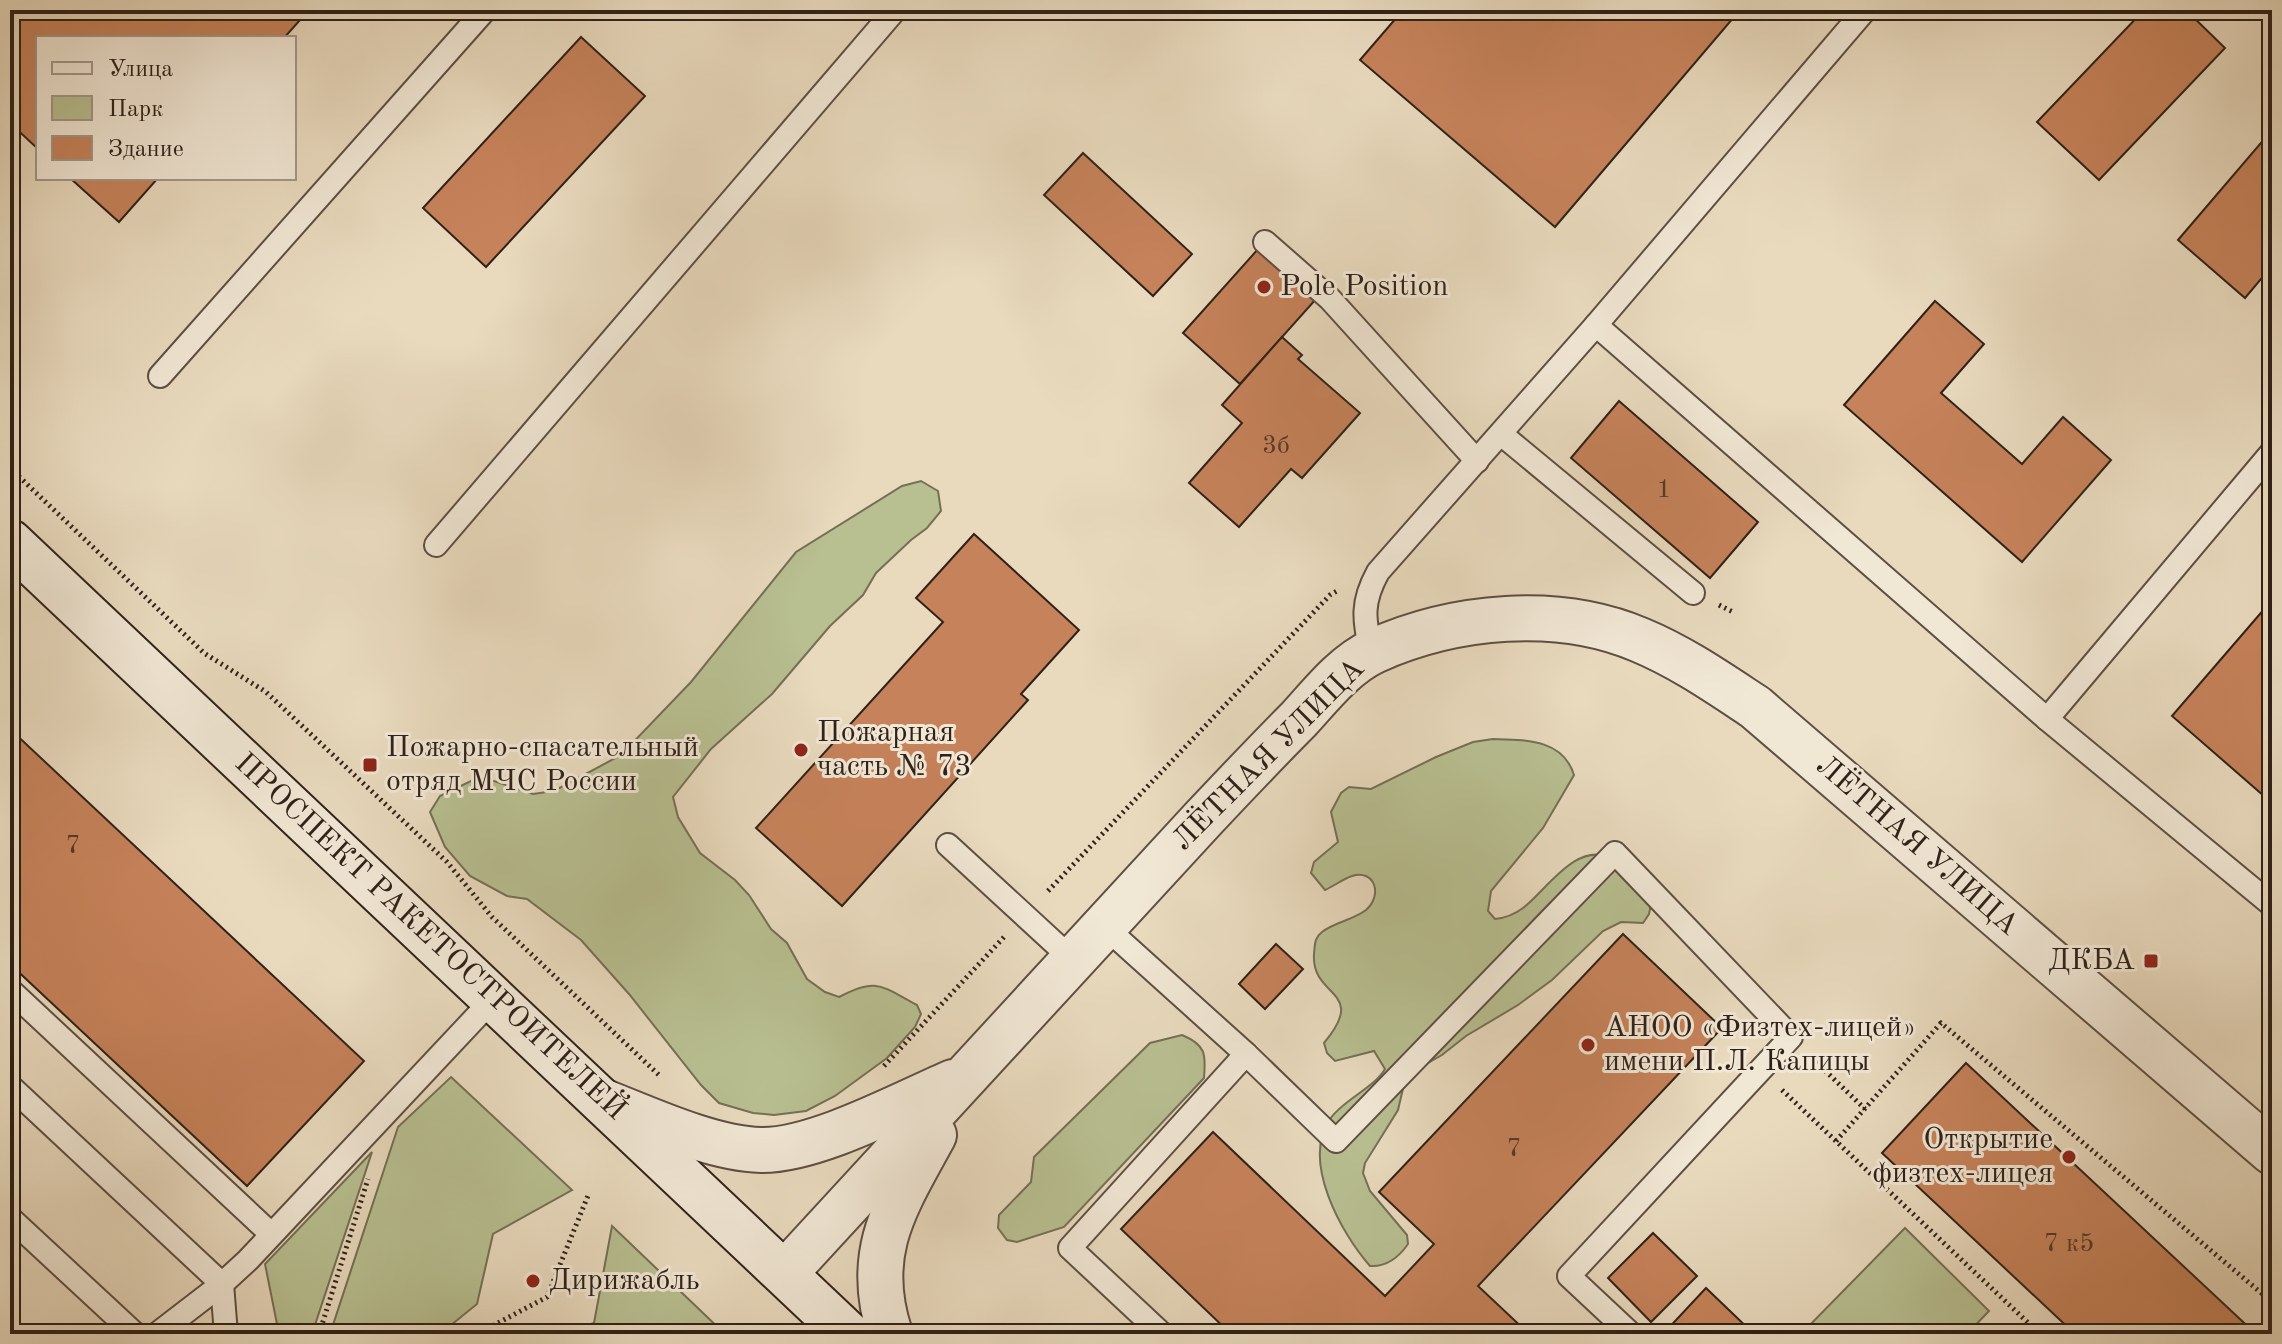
<svg xmlns="http://www.w3.org/2000/svg" width="2282" height="1344" font-family="'Old Standard TT',serif">
	<rect width="100%" height="100%" fill="#e9dabe"/>
	<filter id="stains"><feTurbulence type="fractalNoise" baseFrequency=".0025" numOctaves="4"/><feColorMatrix values="0 0 0 0 .2 0 0 0 0 .09 0 0 0 0 .02 0 0 0 .5 -.17"/></filter>
	<radialGradient id="worn" r=".72"><stop offset=".6" stop-color="#630" stop-opacity="0"/><stop offset="1" stop-color="#630" stop-opacity=".3"/></radialGradient>
	<g fill="#b8bf91" stroke="#747056" stroke-width="2">
		<path d="M921,481L938,491L941,511L927,528L911,540L876,573L863,595L830,626L772,694L711,749L673,797L678,817L700,853L735,880L749,895L771,929L787,943L807,979L825,992L839,997C877,977 881,986 917,1005L921,1014L915,1027L887,1058L835,1096L806,1111L774,1115L753,1113L719,1103L701,1085L629,994L581,940L527,899L507,896L470,876L445,847L430,812L440,796L475,779L494,781L533,794L554,791L621,755L691,682L796,552L902,486Z"/>
		<path d="M1493,739C1526,740 1563,739 1574,775L1543,828L1491,891L1488,911L1495,919C1505,918 1515,914 1523,908C1545,892 1576,841 1610,858C1622,865 1641,893 1651,904L1649,914L1643,923L1621,922L1603,931L1552,980L1518,1005L1466,1036L1442,1055L1412,1072L1405,1080L1398,1110L1365,1163L1363,1173L1370,1191L1407,1235L1408,1244C1399,1257 1386,1267 1370,1266C1341,1233 1301,1161 1330,1119C1344,1099 1373,1089 1385,1069L1374,1051L1335,1061L1327,1053L1324,1043C1369,989 1311,999 1314,954C1315,945 1314,938 1322,932C1335,922 1353,920 1366,910C1383,895 1375,869 1352,876C1343,879 1334,886 1325,890L1311,873L1314,862L1338,842L1331,812L1341,793L1349,787L1371,789L1436,757L1473,742Z"/>
		<path d="M1182,1035C1206,1045 1206,1054 1204,1078L1064,1227L1017,1242L1007,1240L998,1228L999,1215L1031,1182L1034,1157L1150,1043Z"/>
		<path d="M451,1077L572,1190L493,1234L477,1304L440,1334H330L398,1127Z"/>
		<path d="M372,1152L312,1334H279L265,1264Z"/>
		<path d="M612,1226L725,1334H560L594,1323Z"/>
		<path d="M1905,1228L1989,1311L1967,1334H1801Z"/>
	</g>
	<g fill="#c6825a" stroke="#2f211a" stroke-width="2">
		<path d="M10,10H309L284,38H38V149L10,123Z"/>
		<path d="M1403,10H1740L1555,227L1360,60Z"/>
		<path d="M2144,10H2186L2225,48L2099,180L2037,122Z"/>
		<path d="M581,37L645,96L486,267L423,208Z"/>
		<path d="M2272,130V266L2245,298L2178,240Z"/>
		<path d="M1083,153L1192,254L1153,296L1044,195Z"/>
		<path d="M70,178H158L119,222Z"/>
		<path d="M1259,248L1316,299L1240,384L1183,333Z"/>
		<path d="M1935,301L1984,344L1941,393L2022,464L2063,417L2111,460L2022,562L1844,405Z"/>
		<path d="M1282,337L1302,355L1298,359L1360,413L1302,478L1291,469L1239,527L1189,483L1242,423L1222,405Z"/>
		<path d="M1619,401L1758,522L1710,578L1571,458Z"/>
		<path d="M974,534L1079,630L1021,694L1028,700L842,906L756,828L943,622L916,598Z"/>
		<path d="M2272,600V803L2172,716Z"/>
		<path d="M10,729L364,1061L247,1186L10,964Z"/>
		<path d="M1623,934L1722,1028L1478,1286L1529,1334H1231L1121,1229L1213,1132L1385,1296L1434,1244L1379,1192Z"/>
		<path d="M1276,944L1303,969L1265,1009L1239,984Z"/>
		<path d="M1966,1063L2256,1334H2075L1882,1153Z"/>
		<path d="M1653,1233L1697,1276L1651,1322L1608,1278Z"/>
		<path d="M1706,1288L1754,1334H1663Z"/>
	</g>
	<g fill="none" stroke-linecap="round" stroke-linejoin="round">
		<g stroke="#5e4f43" stroke-width="26">
			<g id="service">
				<path d="M1265,242L1330,299L1477,461"/>
				<path d="M1596,325L2047,719L2272,905"/>
				<path d="M160,376L485,10"/>
				<path d="M1501,434L1693,593"/>
				<path d="M436,545L895,10"/>
				<path d="M1371,653C1364,618 1361,603 1378,572L1596,325L1865,10"/>
				<path d="M2047,719L2272,452"/>
				<path d="M948,845L1073,960"/>
				<path d="M1104,926L1246,1054L1070,1248L1162,1334"/>
				<path d="M10,990L270,1233"/>
				<path d="M1246,1054L1336,1141L1615,853L1791,1037L1569,1276L1631,1334"/>
				<path d="M10,1086L222,1284L226,1334"/>
				<path d="M10,1218L135,1334"/>
				<path d="M157,1334L222,1284L248,1260L494,998"/>
			</g>
		</g>
		<g stroke="#5e4f43" stroke-width="48">
			<g id="tertiary">
				<path d="M602,1101C648,1119 712,1149 761,1150C815,1151 902,1104 953,1082"/>
				<path d="M785,1273C924,1122 1063,971 1202,820C1234,786 1266,752 1299,719C1321,695 1344,665 1374,651C1454,615 1558,605 1640,640C1681,657 1717,682 1755,707L2272,1152"/>
				<path d="M890,1334C863,1252 896,1205 934,1135"/>
			</g>
		</g>
		<g stroke="#2f211a" stroke-width="48">
			<path id="secondary" d="M10,542L848,1334"/>
		</g>
		<g stroke="#2f211a" stroke-width="5" stroke-dasharray="2 4" stroke-linecap="butt">
			<path d="M10,468L204,653L266,692L447,862L492,917L661,1077"/>
			<path d="M1719,605L1735,613"/>
			<path d="M1048,891L1330,595L1337,591"/>
			<path d="M1812,1058L1865,1109"/>
			<path d="M884,1066L1005,936"/>
			<path d="M1782,1090L2040,1334"/>
			<path d="M1836,1141L1941,1023L2272,1302"/>
			<path d="M319,1334L368,1179"/>
			<path d="M477,1334L547,1297L589,1193"/>
		</g>
		<use href="#service" stroke="#f1e7d5" stroke-width="22"/>
		<use href="#tertiary" stroke="#f1e7d5" stroke-width="44"/>
		<use href="#secondary" stroke="#f1e7d5" stroke-width="44"/>
	</g>
	<g fill="#8f2418" stroke="#f1e7d5" stroke-width="3">
		<circle cx="1264" cy="287" r="8"/>
		<circle cx="801" cy="750" r="8"/>
		<rect x="362" y="757" width="16" height="16" rx="4"/>
		<rect x="2143" y="953" width="16" height="16" rx="4"/>
		<circle cx="1588" cy="1045" r="8"/>
		<circle cx="2069" cy="1157" r="8"/>
		<circle cx="533" cy="1281" r="8"/>
	</g>
	<g text-anchor="middle" dominant-baseline="central" stroke-width="6" stroke-linejoin="round" paint-order="stroke">
		<g font-size="26" fill="#55392a">
			<text x="1276" y="446">3б</text>
			<text x="1664" y="490">1</text>
			<text x="73" y="846">7</text>
			<text x="1514" y="1149">7</text>
			<text x="2069" y="1244">7 к5</text>
		</g>
		<g font-size="30" fill="#2f211a" stroke="#f1e7d5" text-anchor="start">
			<text x="1280" y="287">Pole Position</text>
			<text x="817" y="733">Пожарная<tspan x="817" dy="34">часть № 73</tspan></text>
			<text x="386" y="748">Пожарно-спасательный<tspan x="386" dy="34">отряд МЧС России</tspan></text>
			<text x="2135" y="961" text-anchor="end">ДКБА</text>
			<text x="1604" y="1028">АНОО «Физтех-лицей»<tspan x="1604" dy="34">имени П.Л. Капицы</tspan></text>
			<text x="2053" y="1140" text-anchor="end">Открытие<tspan x="2053" dy="34">физтех-лицея</tspan></text>
			<text x="549" y="1281">Дирижабль</text>
		</g>
		<g font-size="30" fill="#2f211a" stroke="#f1e7d5">
			<text transform="translate(1269 755) rotate(-45)">ЛЁТНАЯ УЛИЦА</text>
			<text transform="translate(1917 846) rotate(41)">ЛЁТНАЯ УЛИЦА</text>
			<text transform="translate(430 937) rotate(43)">ПРОСПЕКТ РАКЕТОСТРОИТЕЛЕЙ</text>
		</g>
	</g>
	<rect width="2282" height="1344" fill="none" stroke="#e9dabe" stroke-width="40"/>
	<rect x="12" y="12" width="2258" height="1320" fill="none" stroke="#2f211a" stroke-width="4"/>
	<rect x="20" y="20" width="2242" height="1304" fill="none" stroke="#2f211a" stroke-width="2"/>
	<rect x="36" y="36" width="260" height="144" fill="#f1e7d5" stroke="#a3988a" stroke-width="2"/>
	<rect x="52" y="62" width="40" height="12" fill="#f1e7d5" stroke="#a3988a" stroke-width="2"/>
	<text x="108" y="76" font-size="24" fill="#2f211a">Улица</text>
	<rect x="52" y="96" width="40" height="24" fill="#b8bf91" stroke="#a3988a" stroke-width="2"/>
	<text x="108" y="116" font-size="24" fill="#2f211a">Парк</text>
	<rect x="52" y="136" width="40" height="24" fill="#c6825a" stroke="#a3988a" stroke-width="2"/>
	<text x="108" y="156" font-size="24" fill="#2f211a">Здание</text>
	<rect width="100%" height="100%" filter="url(#stains)"/>
	<rect width="100%" height="100%" fill="url(#worn)"/>
</svg>
